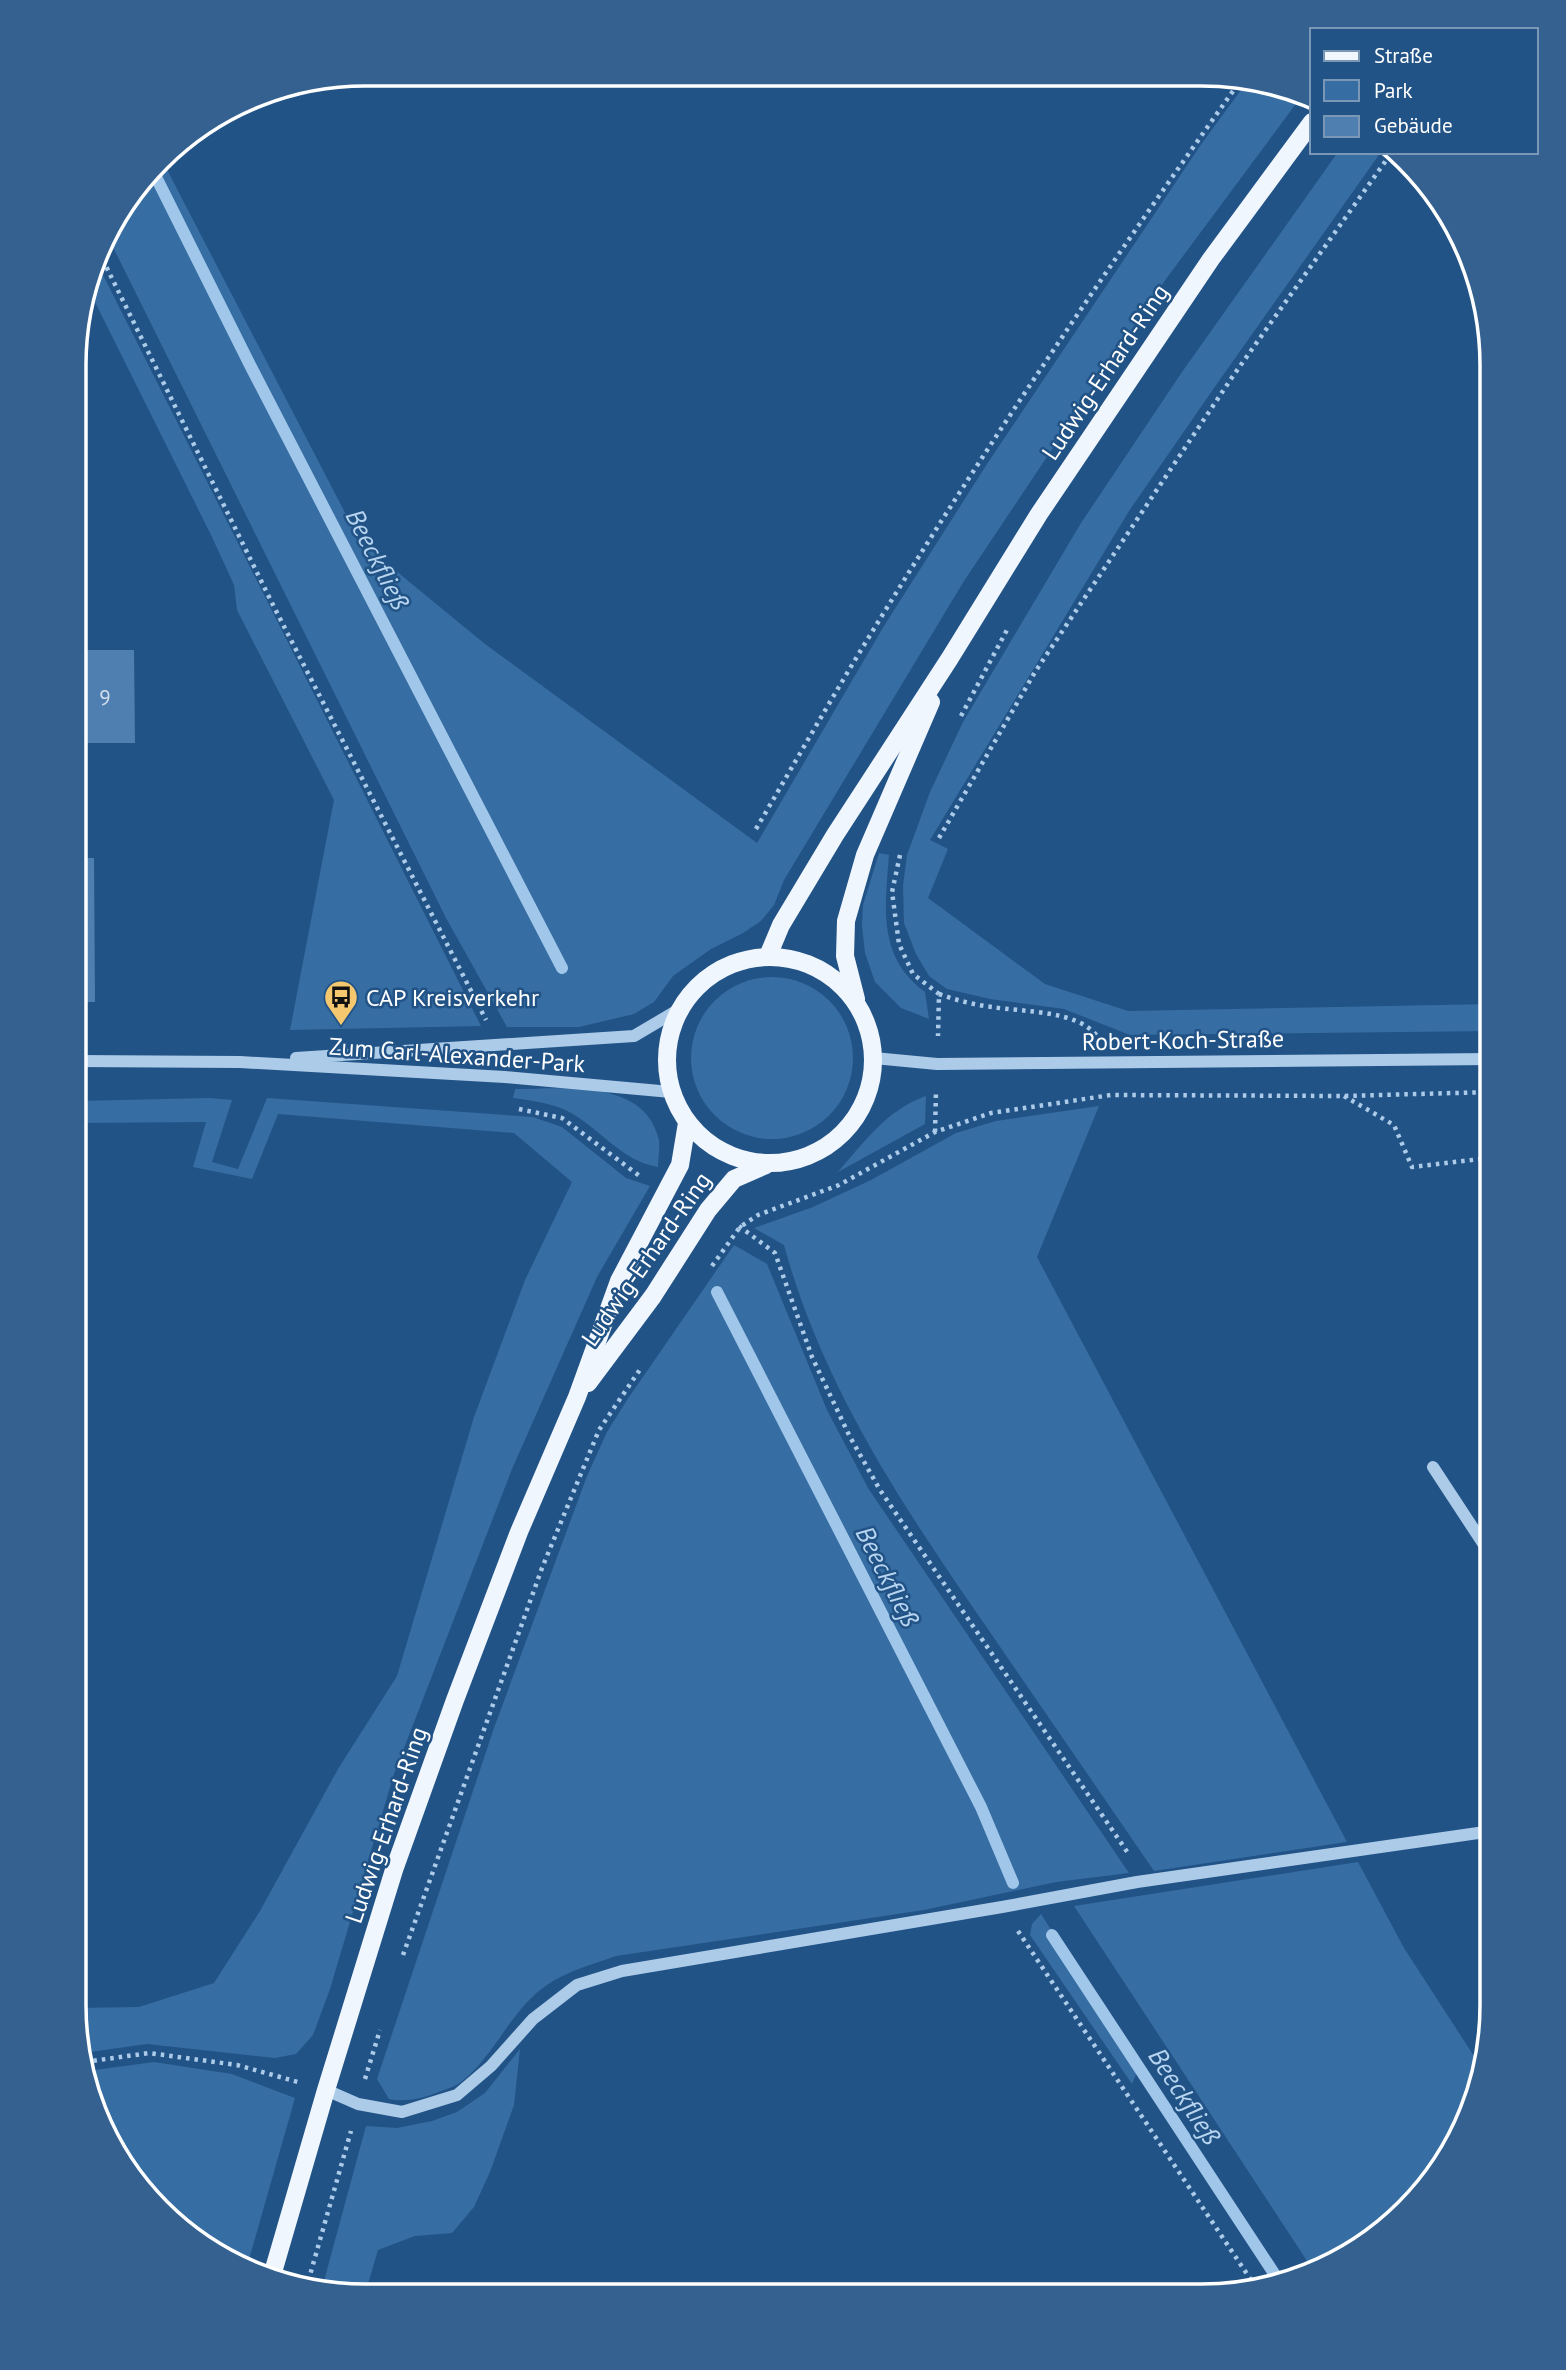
<svg xmlns="http://www.w3.org/2000/svg" width="1566" height="2370" font-family="'PT Sans',sans-serif">
	<rect width="100%" height="100%" fill="#225386"/>
	<g fill="#366da3">
		<path d="M1249,79L1304,93L1166,279L964,581L784,880L774,905L761,921L743,933L711,949L673,976L654,1002L634,1014L579,1027H507L446,918L106,233L162,160L354,530L373,552L485,644L757,843L884,626L987,464L1200,146Z"/>
		<path d="M1338,152H1381L1214,388L1129,511L930,840L948,849L928,898L1045,984L1128,1011L1492,1004V1031L1130,1035L1064,1009L990,999L947,989L929,976L916,954L904,923L903,886L907,855L930,792L963,722L1081,523L1182,372Z"/>
		<path d="M96,261L481,1026L290,1030L334,800L237,610L234,585L212,537L88,288Z"/>
		<path d="M879,853L889,855C885,907 877,957 925,992L929,1019L901,1008L875,982L865,953L862,926L863,905Z"/>
		<circle cx="772" cy="1058" r="81"/>
		<path d="M515,1089C563,1089 645,1078 659,1140C660,1149 658,1159 658,1167C622,1161 601,1130 571,1113C553,1103 534,1101 513,1098Z"/>
		<path d="M926,1096L925,1124L838,1172C864,1142 888,1109 926,1096Z"/>
		<path d="M210,1098L232,1100L212,1162L238,1169L267,1098L533,1117L562,1127L626,1178L650,1186L597,1277L512,1469L394,1774L330,1989L313,2035L296,2054L275,2058L147,2044L83,2053L74,2008L139,2007L214,1983L260,1911L338,1769L397,1676L474,1417L525,1280L572,1182L514,1133L278,1114L252,1179L193,1167L206,1122L75,1123V1101Z"/>
		<path d="M1099,1106L1037,1257L1347,1842L1154,1871C1100,1792 1046,1714 992,1635C908,1514 823,1389 784,1245L754,1228L813,1207L871,1180L956,1133L996,1121Z"/>
		<path d="M734,1245L767,1264L827,1410L868,1488L1129,1873L1056,1882L924,1910L616,1956C594,1964 567,1971 547,1985C510,2010 496,2055 461,2082C454,2087 444,2090 436,2093C421,2099 405,2102 389,2099L377,2079L494,1728L587,1476L607,1432L627,1400Z"/>
		<path d="M1358,1862L1404,1948L1483,2070L1477,2099L1443,2167L1379,2236L1315,2273L1074,1906Z"/>
		<path d="M1041,1914L1139,2067L1132,2084L1030,1935L1032,1924Z"/>
		<path d="M520,2049L514,2105L490,2172L474,2207L452,2233L415,2236L378,2250L365,2294L321,2292L366,2126L397,2128L432,2121L457,2112L485,2093Z"/>
		<path d="M154,2062L232,2074L295,2098L246,2270L188,2237L134,2183L96,2117L87,2071Z"/>
	</g>
	<g fill="none" stroke-linecap="round" stroke-linejoin="round">
		<g stroke="#a0c6ea" stroke-width="12">
			<path d="M153,171L250,365L562,968"/>
			<path d="M717,1292L981,1807L1013,1883"/>
			<path d="M1052,1935L1279,2281"/>
		</g>
	</g>
	<g fill="#4f7fb0">
		<path d="M75,650H134L135,743H75Z"/>
		<path d="M75,858H94L95,1002H75Z"/>
	</g>
	<g fill="none" stroke-linecap="round" stroke-linejoin="round">
		<g stroke="#accbe9" stroke-width="4.5" stroke-dasharray="3.5 5" stroke-linecap="butt">
			<path d="M99,252L272,603L486,1020"/>
			<path d="M961,716L1008,628"/>
			<path d="M756,829C790,771 823,713 858,655C978,457 1109,265 1243,77"/>
			<path d="M939,838L1035,672L1233,376L1392,152"/>
			<path d="M900,855L892,892L899,944L913,974L939,994L938,1036"/>
			<path d="M939,994C956,1000 974,1005 992,1007C1023,1012 1077,1010 1097,1036"/>
			<path d="M1344,1096L1394,1125L1412,1167L1489,1158L1492,1149"/>
			<path d="M519,1109L562,1118L641,1177"/>
			<path d="M935,1132L936,1091"/>
			<path d="M739,1226L775,1253L812,1357L850,1437L880,1490L1130,1856"/>
			<path d="M712,1266L740,1227L758,1215L839,1185L935,1132L991,1113L1111,1095L1343,1096L1492,1092"/>
			<path d="M1018,1931L1255,2286"/>
			<path d="M403,1955L542,1568L599,1430L641,1368"/>
			<path d="M85,2062L149,2053L237,2065L298,2082"/>
			<path d="M365,2079L380,2030"/>
			<path d="M306,2289L351,2131"/>
		</g>
		<g stroke="#accbe9" stroke-width="12">
			<path d="M296,1058L634,1036L678,1010"/>
			<path d="M874,1058L937,1064L1492,1059"/>
			<path d="M75,1061L240,1062L505,1077L671,1092"/>
			<path d="M1433,1467L1492,1557"/>
			<path d="M326,2090L358,2104L402,2112L457,2095L491,2066L533,2019L577,1985L622,1971L1002,1907L1137,1882L1492,1831"/>
		</g>
		<g stroke="#eff6fe" stroke-width="18">
			<path d="M768,956L781,925L835,835L950,658L1039,514L1211,259L1312,122"/>
			<circle cx="770" cy="1060" r="103"/>
			<path d="M856,999L845,956L846,921L865,855L931,702"/>
			<path d="M588,1383L653,1296L708,1210L734,1179L766,1165"/>
			<path d="M271,2279L326,2090L394,1870L455,1700L519,1532L577,1397L619,1281L680,1165L687,1123"/>
		</g>
	</g>
	<defs>
		<g id="bus-pin" transform="scale(1.75)"><path d="M0 17L-7.5 6A9.5 9.5 0 1 1 7.5 6Z" fill="#f5c76e" stroke="#225386"/><path d="M-5-6H5V4H4V6H2V4H-2V6H-4V4H-5ZM-3.5-4V0h7V-4ZM-3.5 1.2v1.5H-2V1.2ZM2 1.2v1.5H3.5V1.2Z" fill="#111"/></g>
	</defs>
	<g fill-rule="evenodd">
		<use href="#bus-pin" x="341" y="997"/>
	</g>
	<g text-anchor="middle" dominant-baseline="central" stroke-width="5" stroke-linejoin="round" paint-order="stroke">
		<g font-size="21" fill="#d3dfeb">
			<text x="105" y="697">9</text>
		</g>
		<g font-size="24" fill="#fff" stroke="#225386">
			<text transform="translate(1105 372) rotate(-56)">Ludwig-Erhard-Ring</text>
			<text transform="translate(1183 1040) rotate(-1)">Robert-Koch-Straße</text>
			<text transform="translate(457 1055) rotate(4)">Zum Carl-Alexander-Park</text>
			<text transform="translate(646 1259) rotate(-55)">Ludwig-Erhard-Ring</text>
			<text transform="translate(386 1825) rotate(-71)">Ludwig-Erhard-Ring</text>
		</g>
		<g font-size="24" fill="#fff" stroke="#225386" text-anchor="start">
			<text x="366" y="997">CAP Kreisverkehr</text>
		</g>
		<g font-size="26" font-style="italic" fill="#b7d5f0" stroke="#225386">
			<text transform="translate(378 559) rotate(63)">Beeckfließ</text>
			<text transform="translate(888 1576) rotate(63)">Beeckfließ</text>
			<text transform="translate(1185 2096) rotate(57)">Beeckfließ</text>
		</g>
	</g>
	<path d="M0 0H1566V2370H0ZM365 86H1201A279 279 0 0 1 1480 365V2005A279 279 0 0 1 1201 2284H365A279 279 0 0 1 86 2005V365A279 279 0 0 1 365 86Z" fill="#346190" fill-rule="evenodd"/>
	<path fill="none" stroke="#fff" stroke-width="3.5" d="M365 86H1201A279 279 0 0 1 1480 365V2005A279 279 0 0 1 1201 2284H365A279 279 0 0 1 86 2005V365A279 279 0 0 1 365 86Z"/>
	<rect x="1310" y="28" width="228" height="126" fill="#225386" stroke="#7a98b6" stroke-width="2"/>
	<rect x="1324" y="51" width="35" height="10" fill="#eff6fe" stroke="#7a98b6" stroke-width="2"/>
	<text x="1374" y="63" font-size="21" fill="#ffffff">Straße</text>
	<rect x="1324" y="80" width="35" height="21" fill="#366da3" stroke="#7a98b6" stroke-width="2"/>
	<text x="1374" y="98" font-size="21" fill="#ffffff">Park</text>
	<rect x="1324" y="116" width="35" height="21" fill="#4f7fb0" stroke="#7a98b6" stroke-width="2"/>
	<text x="1374" y="133" font-size="21" fill="#ffffff">Gebäude</text>
</svg>
